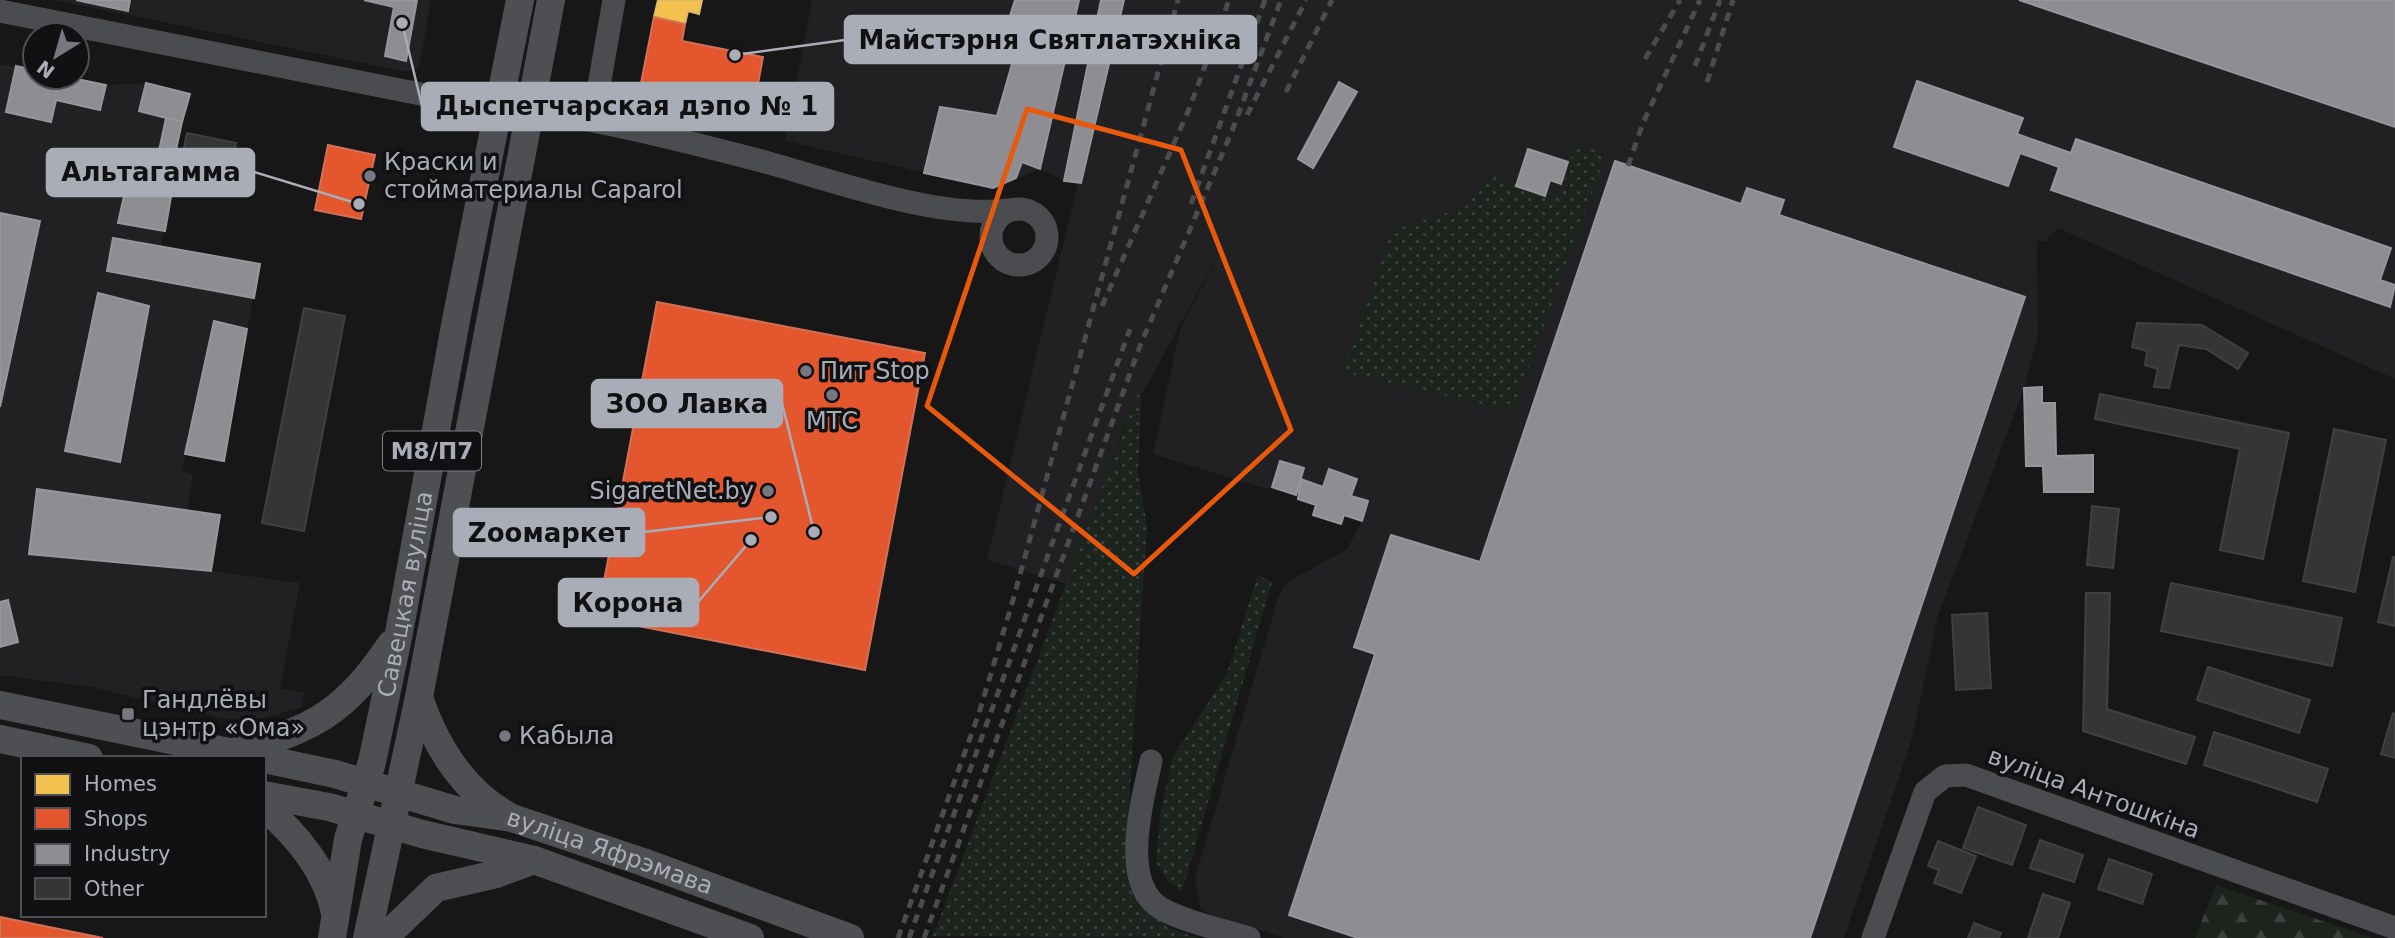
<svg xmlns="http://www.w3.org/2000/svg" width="2395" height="938" font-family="'DejaVu Sans',sans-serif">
	<defs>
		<pattern id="grass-dots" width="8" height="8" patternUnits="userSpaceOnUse" patternTransform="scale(1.75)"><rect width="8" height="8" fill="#1d241e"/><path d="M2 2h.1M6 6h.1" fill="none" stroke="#3b413d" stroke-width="1.8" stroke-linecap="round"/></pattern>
		<pattern id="forest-firs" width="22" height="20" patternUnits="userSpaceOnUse" patternTransform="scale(1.75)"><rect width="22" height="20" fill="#1d241e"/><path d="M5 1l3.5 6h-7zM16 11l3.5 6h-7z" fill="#3b413d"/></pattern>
	</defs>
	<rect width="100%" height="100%" fill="#171717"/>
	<g fill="#212123">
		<path d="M55,0H431L419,68L407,72Z"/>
		<path d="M812,0H2395V379L2058,228L2045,241H2037L2038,335L2024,388L1938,616L1912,739L1844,938H1284L1207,913L1201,909L1195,878L1279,595L1286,583L1347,549L1362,521L1345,515L1341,524L1313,515L1316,505L1298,499L1299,494L1272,487L1267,489L1153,454L1180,330L1222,248L1124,427L1070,585L987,560L1078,183L1064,181L1040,169L993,188L785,141Z"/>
		<path d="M0,64L35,70V77H67L106,85L146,83L190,94L168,187L171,197L161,246L260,264L247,329L214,321L182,471L193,474L187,510L220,515L211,571L300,583L280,688L305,693L302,707L245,724L92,687L0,675Z"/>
	</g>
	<g fill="url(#grass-dots)">
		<path d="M1576,144L1607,152L1513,411L1342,372L1392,230L1465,207L1489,175L1559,196Z"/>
		<path d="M1142,383L1138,471L1147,526L1125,862L1132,891L1169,928L1198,938L933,936Z"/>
		<path d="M1258,575L1272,582L1182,892L1167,880L1156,862L1161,808L1173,757L1227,673Z"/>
	</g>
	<path fill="url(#forest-firs)" d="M2216,885L2372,938H2195Z"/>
	<path fill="#f2c14e" stroke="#dcbb6e" stroke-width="2" d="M658,0H702L699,14L688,11L685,24L654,17Z"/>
	<g fill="#e4572e" stroke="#d27157" stroke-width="2">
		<path d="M654,17L685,24L682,41L763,57L754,105L641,83Z"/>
		<path d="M328,145L375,155L361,219L315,210Z"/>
		<path d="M657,302L925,353L865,670L597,618Z"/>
		<path d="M0,917L103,938H0Z"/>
	</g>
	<g fill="#8d8d92" stroke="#95979d" stroke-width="2">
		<path d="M76,0H130L128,11Z"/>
		<path d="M364,0H417L406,61L385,56L394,7Z"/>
		<path d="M1015,0H1079L1040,169L1022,162L1016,178L993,188L924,173L940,107L997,116L1014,57L999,51Z"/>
		<path d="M1101,0H1124L1081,183L1064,181Z"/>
		<path d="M2019,0H2395V127Z"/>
		<path d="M16,66L35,70V77H67L106,85L100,110L56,100L51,122L6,112Z"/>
		<path d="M1917,81L2023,118L2017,134L2071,153L2076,139L2391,248L2380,280L2395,285L2390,307L2051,190L2059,167L2020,153L2008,186L1894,147Z"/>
		<path d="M1339,82L1357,92L1313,168L1298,159Z"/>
		<path d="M146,83L190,94L182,122L139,111Z"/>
		<path d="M166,118L182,122L168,187L152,184Z"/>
		<path d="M1528,149L1568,162L1561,184L1550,180L1545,196L1516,186Z"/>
		<path d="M1615,161L1741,204L1747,188L1784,200L1779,215L2025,297L1810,938H1358L1289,915L1375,654L1354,647L1391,535L1480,562Z"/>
		<path d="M126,187L171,197L165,231L118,223Z"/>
		<path d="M0,213L40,221L0,407Z"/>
		<path d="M113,238L260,264L254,298L107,271Z"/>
		<path d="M98,293L149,306L120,462L65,451Z"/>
		<path d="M214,321L247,329L224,461L185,454Z"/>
		<path d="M2042,387V403H2055L2056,456L2093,455V492H2044L2043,466H2026L2024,388Z"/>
		<path d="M1280,461L1304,468L1296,495L1272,487Z"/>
		<path d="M1329,469L1357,479L1351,496L1368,501L1362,521L1344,515L1341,524L1313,515L1316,505L1298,499L1301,479L1323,487Z"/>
		<path d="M37,489L220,515L211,571L29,554Z"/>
		<path d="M8,600L18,642L0,647V602Z"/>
	</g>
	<g fill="#353536" stroke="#3f4043" stroke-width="2">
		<path d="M187,133L236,143L230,174L181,164Z"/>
		<path d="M304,308L345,316L304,531L262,523Z"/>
		<path d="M2137,323L2202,325L2248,353L2238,369L2206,349L2179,345L2169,388L2154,387L2158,369L2145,365L2147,351L2132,347Z"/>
		<path d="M2100,394L2289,433L2263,559L2220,550L2240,449L2095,419Z"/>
		<path d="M2334,429L2386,440L2355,592L2303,581Z"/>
		<path d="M2092,506L2119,509L2113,568L2087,565Z"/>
		<path d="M2393,557H2395V626L2378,622Z"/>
		<path d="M2171,583L2342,618L2332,666L2161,631Z"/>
		<path d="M2086,593H2110L2107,709L2195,737L2186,764L2083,731Z"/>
		<path d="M1987,613L1991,688L1956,690L1952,615Z"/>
		<path d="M2208,667L2310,700L2299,733L2197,700Z"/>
		<path d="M2393,713L2395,714V758L2381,754Z"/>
		<path d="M2214,732L2328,769L2317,802L2204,765Z"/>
		<path d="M1978,807L2026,825L2012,865L1963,848Z"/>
		<path d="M2040,840L2083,855L2074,882L2030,868Z"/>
		<path d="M1938,841L1976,856L1961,893L1934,883L1939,870L1928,866Z"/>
		<path d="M2109,859L2152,874L2142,904L2098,889Z"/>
		<path d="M2043,894L2070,903L2058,938H2028Z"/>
		<path d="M1974,923L2001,933L1999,938H1968Z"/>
	</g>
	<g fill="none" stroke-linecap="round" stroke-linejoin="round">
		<g stroke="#4b4c50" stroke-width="23">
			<path d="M0,11L456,101C562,110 667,136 769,163C837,182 939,219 1008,210"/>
			<path d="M597,97L614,0"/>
			<circle cx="1019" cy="237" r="28"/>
			<path d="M1151,761C1143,799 1118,884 1162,909C1188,923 1221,929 1249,938"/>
			<path d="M1873,938L1925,792L1945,776L1966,775L2395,928"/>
		</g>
		<g stroke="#4d4f52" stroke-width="28">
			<path d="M419,697C435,746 464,792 510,817"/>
			<path d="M0,705L258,758"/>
			<path d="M0,739L89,758"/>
			<path d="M237,750C315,729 345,712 391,644"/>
			<path id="s1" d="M264,759L335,774L455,810L512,818L643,862L850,938"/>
			<path d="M264,795L329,807L422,834L534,860L750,938"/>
			<path d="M264,807C296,834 327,871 335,913"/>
			<path id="s2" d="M332,938L348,839L372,762L399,633L456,320L520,0"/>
			<path d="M367,938L419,697L551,0"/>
			<path d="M384,938L436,888L496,874L534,860"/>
		</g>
		<g stroke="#4b4c4f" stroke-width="5" stroke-dasharray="9 7" stroke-linecap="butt">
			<path d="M1645,59L1680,0"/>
			<path d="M1695,66L1720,0"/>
			<path d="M1707,82L1733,0"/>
			<path d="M1286,92L1332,0"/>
			<path d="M1247,115L1306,0"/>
			<path d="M1628,166L1643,123L1700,0"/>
			<path d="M1191,204L1265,0"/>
			<path d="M1102,306L1190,107L1229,0"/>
			<path d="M898,938L979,713L1013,600L1178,0"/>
			<path d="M909,938L1130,329"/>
			<path d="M924,938L1140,346L1232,131L1281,0"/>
		</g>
	</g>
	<path fill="none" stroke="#e8590c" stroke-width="5" stroke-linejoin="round" d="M1027,109L1181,150L1291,430L1134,574L927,406Z"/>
	<g fill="#757880" stroke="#111113" stroke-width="2.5">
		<circle cx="370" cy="176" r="7"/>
		<circle cx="806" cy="371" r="7"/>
		<circle cx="832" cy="395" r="7"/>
		<circle cx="768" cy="491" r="7"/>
		<rect x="121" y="707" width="14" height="14" rx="3.5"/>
		<circle cx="505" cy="736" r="7"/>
	</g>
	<g text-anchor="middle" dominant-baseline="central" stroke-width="7" stroke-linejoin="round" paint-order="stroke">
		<rect fill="#111113" stroke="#7b7e86" stroke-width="2" x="383" y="431.5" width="98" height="39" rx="5"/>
		<g font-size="23" font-weight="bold" fill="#a8adb8">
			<text x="432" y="451">М8/П7</text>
		</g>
		<g font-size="24" fill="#a8adb8" stroke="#111113" text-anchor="start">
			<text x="384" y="162">Краски и<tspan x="384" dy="28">стойматериалы Сaparol</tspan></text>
			<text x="820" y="371">Пит Stop</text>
			<text x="832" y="421" text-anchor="middle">МТС</text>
			<text x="754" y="491" text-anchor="end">SigaretNet.by</text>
			<text x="142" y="700">Гандлёвы<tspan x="142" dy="28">цэнтр «Ома»</tspan></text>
			<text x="519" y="736">Кабыла</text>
		</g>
		<g font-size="24" fill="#a8adb8" stroke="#111113">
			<text stroke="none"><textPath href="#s2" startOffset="352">Савецкая вуліца</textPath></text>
			<text transform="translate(2094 793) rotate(20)">вуліца Антошкіна</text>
			<text stroke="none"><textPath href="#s1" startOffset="359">вуліца Яфрэмава</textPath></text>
		</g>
	</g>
	<path fill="none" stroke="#a8adb8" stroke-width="2.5" d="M735 55L845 40M402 23L422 106M359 204L254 172M814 532L782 403M771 517L644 532M751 540L698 602"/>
	<g fill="#a8adb8" stroke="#111113" stroke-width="2.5">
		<circle cx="735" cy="55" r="7"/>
		<circle cx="402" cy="23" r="7"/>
		<circle cx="359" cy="204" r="7"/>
		<circle cx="814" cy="532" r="7"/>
		<circle cx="771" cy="517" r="7"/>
		<circle cx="751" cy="540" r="7"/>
	</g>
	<g fill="#a8adb8" stroke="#a8adb8" stroke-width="2.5">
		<rect x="845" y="16" width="411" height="47" rx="7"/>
		<rect x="422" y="83" width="411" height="47" rx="7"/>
		<rect x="47" y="149" width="207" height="47" rx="7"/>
		<rect x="592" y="380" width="190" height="47" rx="7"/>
		<rect x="454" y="509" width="190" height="47" rx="7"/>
		<rect x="559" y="579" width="139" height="47" rx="7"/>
	</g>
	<g font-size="26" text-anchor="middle" font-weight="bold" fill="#111">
		<text x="1050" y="49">Майстэрня Святлатэхніка</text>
		<text x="627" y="115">Дыспетчарская дэпо № 1</text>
		<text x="151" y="181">Альтагамма</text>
		<text x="687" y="413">ЗОО Лавка</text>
		<text x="549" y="542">Zooмаркет</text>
		<text x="628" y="612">Корона</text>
	</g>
	<rect x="21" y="756" width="245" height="161" fill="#111113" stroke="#4d4f55" stroke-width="2"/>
	<rect x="35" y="774" width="35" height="21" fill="#f2c14e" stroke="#4d4f55" stroke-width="2"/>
	<text x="84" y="791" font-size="21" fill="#a8adb8">Homes</text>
	<rect x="35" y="808" width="35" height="21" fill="#e4572e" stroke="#4d4f55" stroke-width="2"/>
	<text x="84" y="826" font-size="21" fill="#a8adb8">Shops</text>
	<rect x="35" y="844" width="35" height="21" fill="#8d8d92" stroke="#4d4f55" stroke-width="2"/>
	<text x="84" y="861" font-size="21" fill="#a8adb8">Industry</text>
	<rect x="35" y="878" width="35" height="21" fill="#353536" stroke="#4d4f55" stroke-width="2"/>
	<text x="84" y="896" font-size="21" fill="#a8adb8">Other</text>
	<g transform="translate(56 56) rotate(217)"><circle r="33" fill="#111113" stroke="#4d4f55" stroke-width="2"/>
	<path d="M0-5L12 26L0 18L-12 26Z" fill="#757880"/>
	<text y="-10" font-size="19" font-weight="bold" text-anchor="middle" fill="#a8adb8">N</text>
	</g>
</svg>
